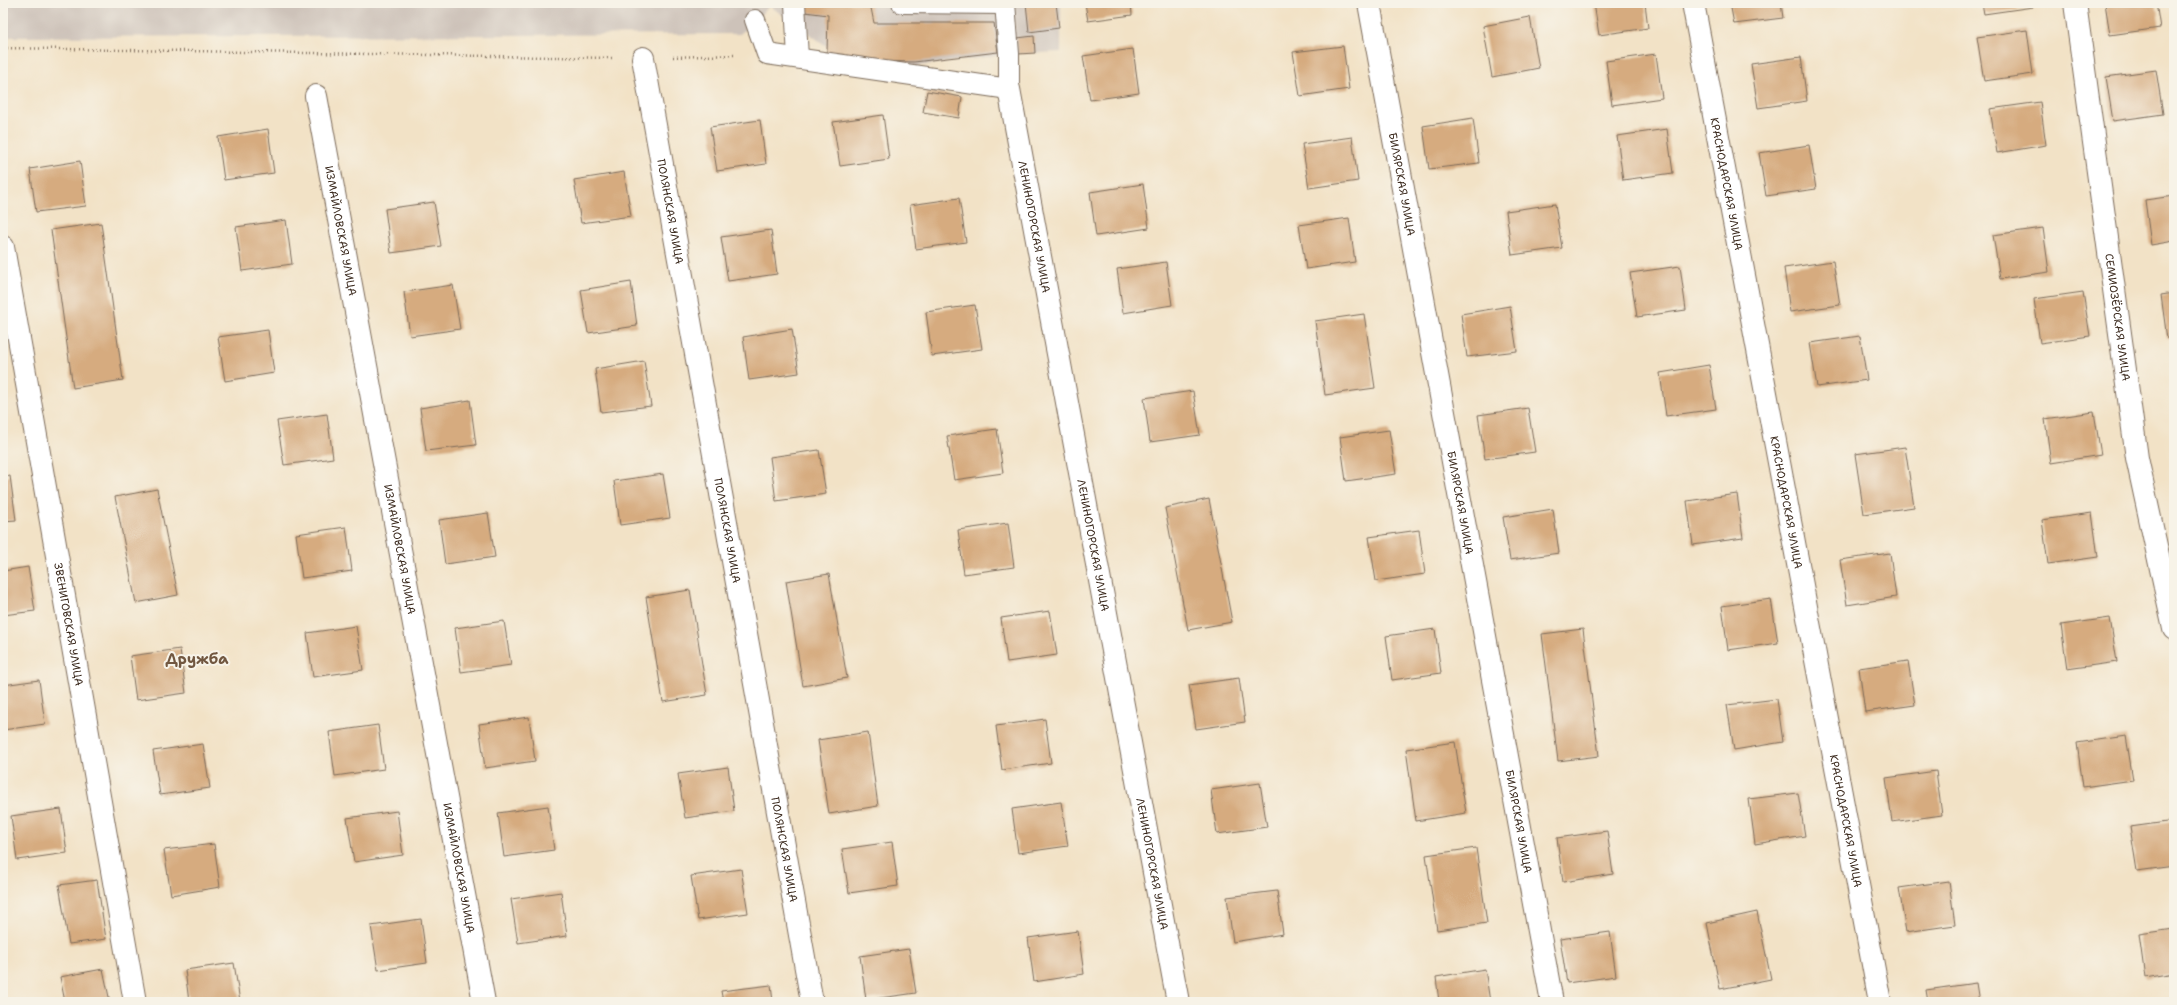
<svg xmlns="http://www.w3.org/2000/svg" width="2177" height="1005" font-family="'Shantell Sans',sans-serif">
	<rect width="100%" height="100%" fill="#f7f3e8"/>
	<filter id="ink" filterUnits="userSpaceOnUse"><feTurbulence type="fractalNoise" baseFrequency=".025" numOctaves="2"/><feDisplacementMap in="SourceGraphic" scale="8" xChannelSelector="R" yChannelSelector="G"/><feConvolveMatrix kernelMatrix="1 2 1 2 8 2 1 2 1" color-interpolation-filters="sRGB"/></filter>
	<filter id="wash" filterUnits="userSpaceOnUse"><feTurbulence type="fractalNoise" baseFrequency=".012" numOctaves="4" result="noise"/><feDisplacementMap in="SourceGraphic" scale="16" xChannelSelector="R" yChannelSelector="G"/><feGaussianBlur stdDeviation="0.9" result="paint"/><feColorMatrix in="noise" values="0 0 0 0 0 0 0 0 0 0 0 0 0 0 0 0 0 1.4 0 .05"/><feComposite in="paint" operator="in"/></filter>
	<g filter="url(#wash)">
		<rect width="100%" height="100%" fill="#f2e2c6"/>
		<path fill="#cdc2b9" d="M3,3H1061V52L1009,54L912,67L828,47L770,6L740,34L3,37Z"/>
		<g id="blocks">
			<g fill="#d6ab7f">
				<path d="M804,3H870L874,23H994L998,52L914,62L863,61L827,52L828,15L805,12Z"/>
				<path d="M1026,3H1056L1059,28L1029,32Z"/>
				<path d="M1085,3H1131L1132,15L1088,21Z"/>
				<path d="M1594,3H1645L1648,28L1599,35Z"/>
				<path d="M1730,3H1781L1783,18L1734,24Z"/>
				<path d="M1982,3H2033V7L1984,14Z"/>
				<path d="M2105,3H2156L2160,28L2110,35Z"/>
				<path d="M1530,17L1539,68L1492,77L1483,26Z"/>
				<path d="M2027,30L2033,74L1984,81L1977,37Z"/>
				<path d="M1034,36L1035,53L1018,54L1017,38Z"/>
				<path d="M1343,46L1349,89L1300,96L1293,52Z"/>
				<path d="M1133,49L1139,93L1090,100L1083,56Z"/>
				<path d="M1656,54L1662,98L1612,105L1606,61Z"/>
				<path d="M1801,57L1807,101L1758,108L1751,64Z"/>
				<path d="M2156,70L2163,114L2113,121L2106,77Z"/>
				<path d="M927,91L962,97L959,118L923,112Z"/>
				<path d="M2040,102L2046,145L1997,153L1990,109Z"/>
				<path d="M883,115L889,159L840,166L833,122Z"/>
				<path d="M1473,118L1479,163L1429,169L1423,126Z"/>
				<path d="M760,120L766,164L717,171L710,127Z"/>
				<path d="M268,129L274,173L224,180L218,137Z"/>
				<path d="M1667,129L1673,173L1623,180L1617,136Z"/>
				<path d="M1352,137L1358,181L1309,188L1302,144Z"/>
				<path d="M1809,145L1816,189L1766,196L1759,153Z"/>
				<path d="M80,161L86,206L36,212L30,169Z"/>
				<path d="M624,172L631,216L581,223L574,180Z"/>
				<path d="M1143,184L1149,228L1096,236L1090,192Z"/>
				<path d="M2174,196V241L2151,245L2145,200Z"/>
				<path d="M959,198L966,242L916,249L910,205Z"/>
				<path d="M434,202L441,246L391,253L385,209Z"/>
				<path d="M1555,204L1562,248L1512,255L1506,211Z"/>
				<path d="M1349,218L1355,262L1306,269L1299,225Z"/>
				<path d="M286,220L292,264L242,271L236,227Z"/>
				<path d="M101,223L123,380L73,388L51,230Z"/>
				<path d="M2043,228L2049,272L2000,279L1993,235Z"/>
				<path d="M771,230L777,274L728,281L721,237Z"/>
				<path d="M1833,261L1840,305L1790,312L1784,268Z"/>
				<path d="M1166,262L1172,305L1123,313L1117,269Z"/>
				<path d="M1680,266L1686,310L1637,317L1630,273Z"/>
				<path d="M631,282L637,326L588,333L581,290Z"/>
				<path d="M453,285L460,329L410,336L404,292Z"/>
				<path d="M2083,292L2090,336L2040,343L2034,299Z"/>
				<path d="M2174,293V338L2167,339L2161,295Z"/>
				<path d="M975,305L982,349L932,356L926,312Z"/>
				<path d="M1510,306L1517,351L1467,357L1461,314Z"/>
				<path d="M1364,314L1375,388L1325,395L1315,321Z"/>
				<path d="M792,329L799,373L749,380L743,337Z"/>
				<path d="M268,330L274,373L225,381L218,337Z"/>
				<path d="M1860,336L1867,380L1817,387L1810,343Z"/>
				<path d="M644,361L651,406L601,412L595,369Z"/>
				<path d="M1709,365L1716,409L1666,416L1660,373Z"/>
				<path d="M1193,391L1200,435L1150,442L1144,398Z"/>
				<path d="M470,400L476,445L426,451L420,408Z"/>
				<path d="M1528,408L1535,452L1485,459L1478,415Z"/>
				<path d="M2094,412L2101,455L2051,463L2045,419Z"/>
				<path d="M327,414L333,458L284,465L277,421Z"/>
				<path d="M997,429L1003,473L954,480L947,436Z"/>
				<path d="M1389,430L1396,474L1346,481L1340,437Z"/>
				<path d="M1905,447L1914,507L1864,514L1855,454Z"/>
				<path d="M819,450L826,494L776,501L770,457Z"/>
				<path d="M663,474L670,518L620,525L614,481Z"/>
				<path d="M10,476L16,520L3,521V477Z"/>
				<path d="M157,489L178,595L136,603L115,497Z"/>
				<path d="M1737,494L1743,538L1693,545L1687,501Z"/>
				<path d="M1209,499L1232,622L1188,630L1165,508Z"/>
				<path d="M1553,509L1559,553L1510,560L1503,517Z"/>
				<path d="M488,513L495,557L445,564L439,520Z"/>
				<path d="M2092,513L2098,557L2048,564L2042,520Z"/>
				<path d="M1008,523L1014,567L964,574L958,530Z"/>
				<path d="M346,527L352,571L302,578L296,534Z"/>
				<path d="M1419,530L1425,574L1376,581L1369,537Z"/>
				<path d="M1890,553L1896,597L1847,605L1840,560Z"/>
				<path d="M28,567L35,611L3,615V571Z"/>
				<path d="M829,574L847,678L803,686L786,581Z"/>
				<path d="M690,590L707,695L663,702L646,597Z"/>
				<path d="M1771,599L1778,643L1728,650L1722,606Z"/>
				<path d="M1050,611L1057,655L1007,662L1001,618Z"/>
				<path d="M2110,618L2117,662L2067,669L2061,625Z"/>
				<path d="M504,621L511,665L461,672L455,628Z"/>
				<path d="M356,626L363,670L313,677L307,633Z"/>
				<path d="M1435,629L1441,673L1392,680L1386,636Z"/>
				<path d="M1583,629L1599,756L1558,761L1542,634Z"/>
				<path d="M180,649L186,693L136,700L130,656Z"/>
				<path d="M1908,661L1915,705L1865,712L1859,668Z"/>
				<path d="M1239,678L1245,722L1196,729L1189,685Z"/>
				<path d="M39,680L45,724L3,730V685Z"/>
				<path d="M1777,699L1783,742L1734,750L1727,705Z"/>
				<path d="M529,717L535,761L485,768L479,724Z"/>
				<path d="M1045,719L1051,763L1002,770L996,726Z"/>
				<path d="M378,725L384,769L335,776L329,732Z"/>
				<path d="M868,732L878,806L829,814L818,740Z"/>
				<path d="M2126,736L2133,780L2083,787L2077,743Z"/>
				<path d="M1455,742L1466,813L1416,821L1406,749Z"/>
				<path d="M203,744L210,788L160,795L153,751Z"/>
				<path d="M728,767L734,811L685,818L678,774Z"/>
				<path d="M1936,771L1942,815L1892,822L1886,778Z"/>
				<path d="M1260,783L1267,827L1217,834L1211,790Z"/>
				<path d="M1798,793L1805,836L1755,844L1749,799Z"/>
				<path d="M1061,802L1068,846L1018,853L1012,809Z"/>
				<path d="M548,806L554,850L504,857L498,813Z"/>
				<path d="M61,809L67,853L17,860L11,816Z"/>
				<path d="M397,811L403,855L354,862L347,818Z"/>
				<path d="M2174,821V866L2137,871L2130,827Z"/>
				<path d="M1607,831L1613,874L1563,882L1557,838Z"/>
				<path d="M892,842L898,886L849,893L842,849Z"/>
				<path d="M214,844L220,887L171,895L164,850Z"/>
				<path d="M1476,848L1487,923L1437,930L1426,855Z"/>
				<path d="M741,869L748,913L698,920L691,876Z"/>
				<path d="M97,880L106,939L69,944L59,885Z"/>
				<path d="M1949,881L1955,925L1906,932L1899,888Z"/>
				<path d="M1277,891L1283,934L1233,942L1227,897Z"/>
				<path d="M561,892L567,936L518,943L511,899Z"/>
				<path d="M1757,912L1771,979L1720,989L1707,923Z"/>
				<path d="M421,919L427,963L378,970L371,926Z"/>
				<path d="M2174,929V973L2145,978L2139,934Z"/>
				<path d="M1078,931L1084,974L1034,982L1028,938Z"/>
				<path d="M1610,932L1616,976L1567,983L1560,939Z"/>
				<path d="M909,949L916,993L866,1000L860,956Z"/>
				<path d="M234,963L240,1002H189L185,970Z"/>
				<path d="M103,969L110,1002H65L60,977Z"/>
				<path d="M1485,969L1490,1002H1439L1436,977Z"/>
				<path d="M1976,983L1979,1002H1928L1926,990Z"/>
				<path d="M771,985L773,1002H723L721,991Z"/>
			</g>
		</g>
	</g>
	<g filter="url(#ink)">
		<use href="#blocks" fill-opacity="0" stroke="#7b6a59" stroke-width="1"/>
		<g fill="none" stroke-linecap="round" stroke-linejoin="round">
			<g stroke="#7b6a59" stroke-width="22">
				<g id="lane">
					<path d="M795,3L798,58"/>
					<path d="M902,3L1005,4"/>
					<path d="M755,20L767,54L1009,89V54L1005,3"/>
				</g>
			</g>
			<g stroke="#7b6a59" stroke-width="24">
				<g id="street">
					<path id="s1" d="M1369,3L1552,1002"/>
					<path id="s2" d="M1693,3L1880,1002"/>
					<path id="s3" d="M2075,3L2137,458L2174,629"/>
					<path id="s4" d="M643,58L812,1002"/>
					<path id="s5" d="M1009,89L1178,1002"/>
					<path id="s6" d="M316,96L484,1002"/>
					<path id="s7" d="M3,247L135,1002"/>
				</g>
			</g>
			<g stroke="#7b6a59" stroke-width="2.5" stroke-dasharray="1 3" stroke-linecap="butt">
				<path d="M3,48L614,58"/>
				<path d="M673,57L736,55"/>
			</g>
			<use href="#lane" stroke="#fff" stroke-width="20"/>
			<use href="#street" stroke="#fff" stroke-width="22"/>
		</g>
	</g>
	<g text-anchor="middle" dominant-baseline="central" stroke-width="4" stroke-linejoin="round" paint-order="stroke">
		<g font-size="11" fill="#3b2a1e" stroke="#f7f3e8">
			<text stroke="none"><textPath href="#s1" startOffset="184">БИЛЯРСКАЯ УЛИЦА</textPath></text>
			<text stroke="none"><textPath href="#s2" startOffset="184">КРАСНОДАРСКАЯ УЛИЦА</textPath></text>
			<text stroke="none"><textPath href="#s4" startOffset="156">ПОЛЯНСКАЯ УЛИЦА</textPath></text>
			<text stroke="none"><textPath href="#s5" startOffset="140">ЛЕНИНОГОРСКАЯ УЛИЦА</textPath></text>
			<text stroke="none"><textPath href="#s6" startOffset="137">ИЗМАЙЛОВСКАЯ УЛИЦА</textPath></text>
			<text stroke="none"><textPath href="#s3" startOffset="317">СЕМИОЗЁРСКАЯ УЛИЦА</textPath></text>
			<text stroke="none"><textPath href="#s1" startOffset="508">БИЛЯРСКАЯ УЛИЦА</textPath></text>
			<text stroke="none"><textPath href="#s2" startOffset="508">КРАСНОДАРСКАЯ УЛИЦА</textPath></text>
			<text stroke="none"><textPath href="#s4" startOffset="480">ПОЛЯНСКАЯ УЛИЦА</textPath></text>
			<text stroke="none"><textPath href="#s5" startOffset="464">ЛЕНИНОГОРСКАЯ УЛИЦА</textPath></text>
			<text stroke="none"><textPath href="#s6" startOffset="461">ИЗМАЙЛОВСКАЯ УЛИЦА</textPath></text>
			<text stroke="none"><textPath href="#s7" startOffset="383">ЗВЕНИГОВСКАЯ УЛИЦА</textPath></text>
			<text stroke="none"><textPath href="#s1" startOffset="832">БИЛЯРСКАЯ УЛИЦА</textPath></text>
			<text stroke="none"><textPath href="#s2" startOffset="832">КРАСНОДАРСКАЯ УЛИЦА</textPath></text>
			<text stroke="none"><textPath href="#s4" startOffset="804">ПОЛЯНСКАЯ УЛИЦА</textPath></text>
			<text stroke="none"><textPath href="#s5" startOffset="788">ЛЕНИНОГОРСКАЯ УЛИЦА</textPath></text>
			<text stroke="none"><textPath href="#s6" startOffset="785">ИЗМАЙЛОВСКАЯ УЛИЦА</textPath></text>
		</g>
		<g font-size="15" font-weight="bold" fill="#715740" stroke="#f7f3e8">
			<text x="197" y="659">Дружба</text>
		</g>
	</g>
	<rect width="2177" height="1005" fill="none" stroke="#f7f3e8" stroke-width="16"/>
</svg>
